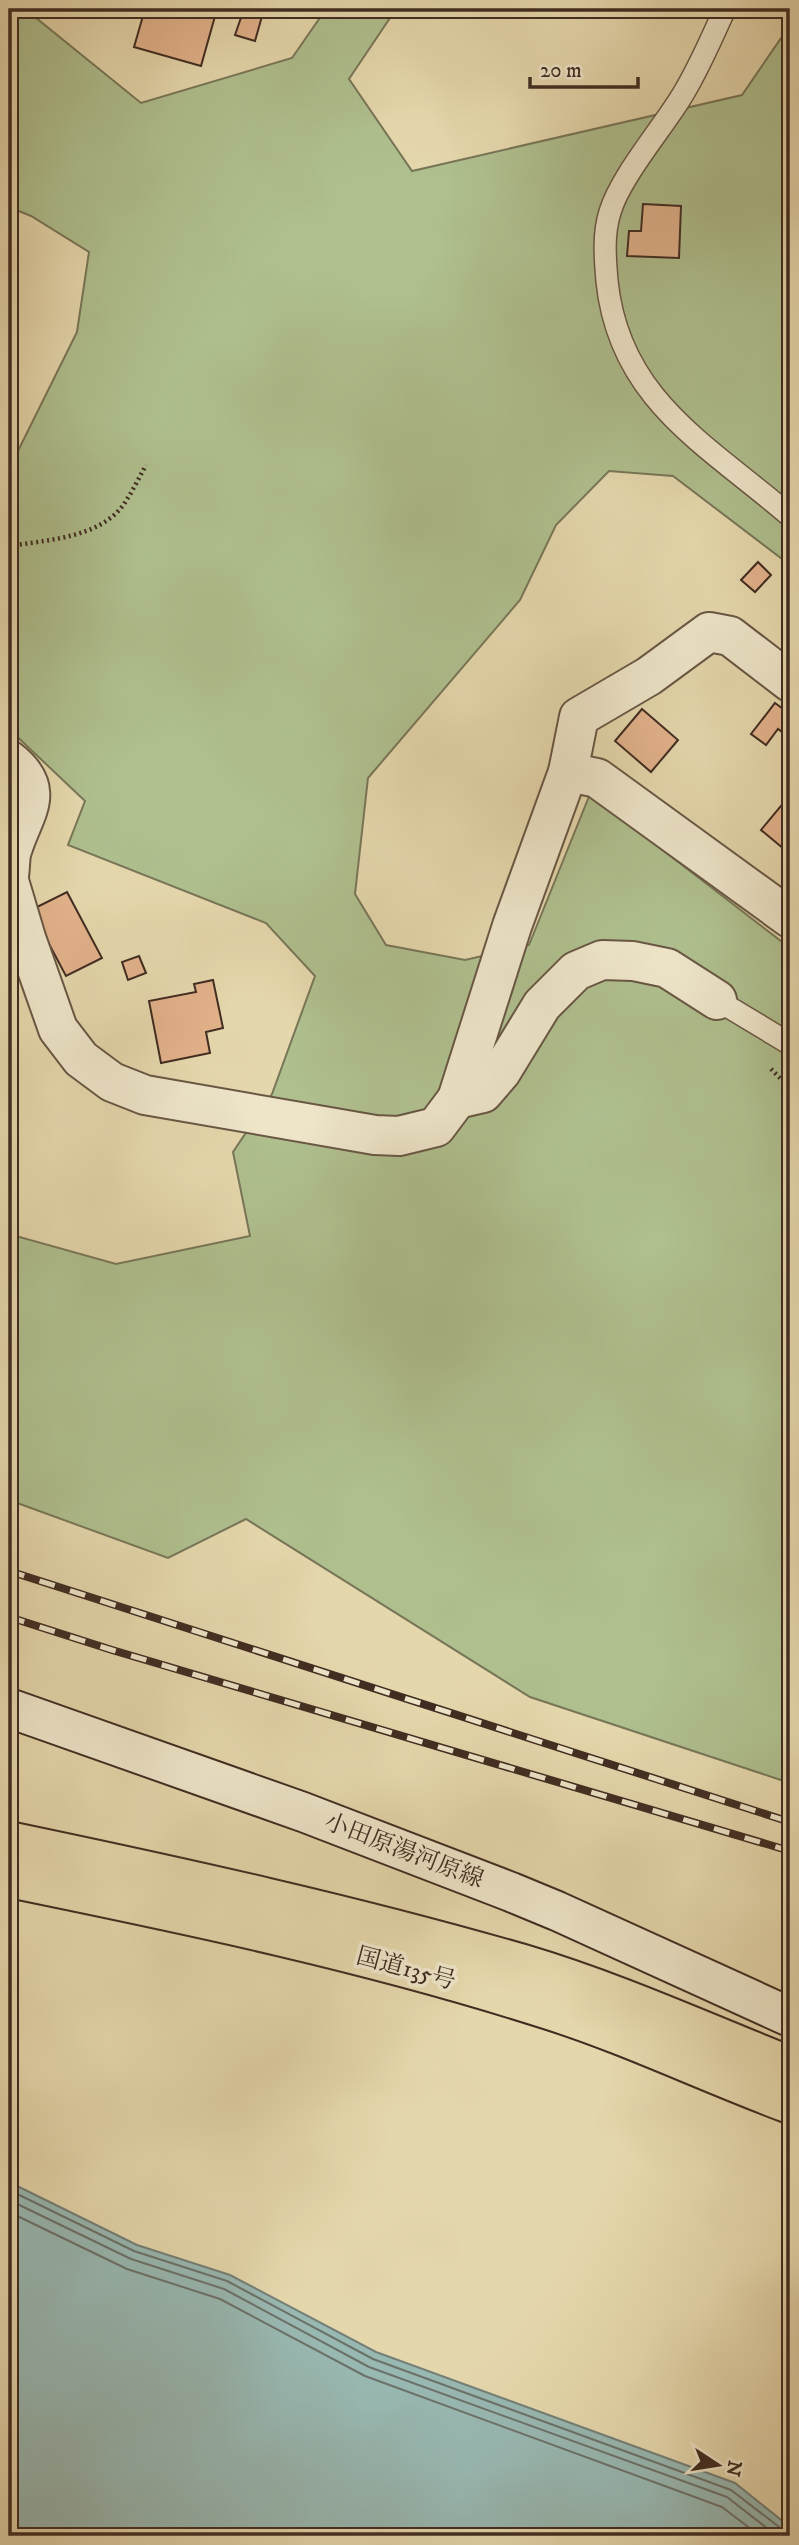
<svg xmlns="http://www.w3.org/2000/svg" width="799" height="2545" font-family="'IM FELL DW Pica','Noto Serif JP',serif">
	<rect width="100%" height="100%" fill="#e5d7ac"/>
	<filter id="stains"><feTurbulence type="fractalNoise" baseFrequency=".00286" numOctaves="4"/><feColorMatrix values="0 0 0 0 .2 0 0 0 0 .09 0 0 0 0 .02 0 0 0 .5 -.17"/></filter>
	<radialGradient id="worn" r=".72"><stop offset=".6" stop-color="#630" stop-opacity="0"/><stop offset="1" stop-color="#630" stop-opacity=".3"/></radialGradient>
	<path fill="#afbf8e" stroke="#787658" stroke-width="2" d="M9,9H25L141,103L292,58L326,9H396L349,79L412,171L742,95L790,25V565L673,476L609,471L556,525L520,600L368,778L355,894L386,945L465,960L529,945L590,794L790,948V1783L530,1697L246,1519L168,1558L9,1500V1234L116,1264L250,1236L233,1152L272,1094L315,976L266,923L68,845L85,801L9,729V469L77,332L89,252L31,216L9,207Z"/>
	<path fill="#98b8b2" stroke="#758078" stroke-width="2" d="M9,2182L137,2245L230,2275L376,2352L735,2483L790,2527V2536H9Z"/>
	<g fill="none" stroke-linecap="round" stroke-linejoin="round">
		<g stroke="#6c726a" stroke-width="2">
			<path d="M9,2190L134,2251L227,2281L373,2359L731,2490L783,2530L790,2532"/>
			<path d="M9,2200L131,2259L224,2289L369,2367L727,2497L777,2536"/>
			<path d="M9,2212L127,2269L220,2299L365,2376L722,2507L760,2536"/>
		</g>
	</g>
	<g fill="#e2b28b" stroke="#402c21" stroke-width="2">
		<path d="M145,9H217L201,66L134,47Z"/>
		<path d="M244,9H264L255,41L235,35Z"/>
		<path d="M643,204L681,206L679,258L627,256L629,231H641Z"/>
		<path d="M758,562L771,575L755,592L741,580Z"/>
		<path d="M775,703L790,714V729L786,735L778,729L766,745L751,734Z"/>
		<path d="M642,709L678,740L651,772L615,741Z"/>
		<path d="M785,801L790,806V842L784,849L761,830Z"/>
		<path d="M67,892L102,958L66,976L31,910Z"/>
		<path d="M139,956L146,973L128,980L122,962Z"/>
		<path d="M213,980L223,1028L206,1032L210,1053L161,1063L149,1001L196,992L194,984Z"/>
	</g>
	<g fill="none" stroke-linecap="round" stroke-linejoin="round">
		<g stroke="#695744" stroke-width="24">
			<g id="lane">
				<path d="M725,9C711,39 698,71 680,99C660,131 620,178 610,212C603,234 605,258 607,281C619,400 708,445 790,516"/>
				<path d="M717,1000L790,1044"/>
			</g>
		</g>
		<g stroke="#695744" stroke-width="42">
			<g id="street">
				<path d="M9,760C50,792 21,815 11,854C10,861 10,869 9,876"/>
				<path d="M568,772L597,778L790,918"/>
				<path d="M9,881L26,938L58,1029L81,1059L112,1082L145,1095L375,1135L399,1136L436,1127L457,1099L483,1093L501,1072L542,1005L576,971L602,960L633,961L667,968L717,1000"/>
				<path d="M457,1099L512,926L568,772L579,717L649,676L709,632L730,636L790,682"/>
			</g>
		</g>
		<g stroke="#402c21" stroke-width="42">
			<path id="secondary" d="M9,1708L303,1812L511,1892L557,1911L790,2017"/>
		</g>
		<g stroke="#402c21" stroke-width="42">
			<g id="highway">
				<path d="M9,1841C181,1877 354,1915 523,1964C614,1991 702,2031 790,2066"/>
				<path d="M9,1878C190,1915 372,1953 549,2010C631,2036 709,2074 790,2104"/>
			</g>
		</g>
		<g stroke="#402c21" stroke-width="4.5" stroke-dasharray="2 3.5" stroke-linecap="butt">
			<path d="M9,546C47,540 100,538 124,504C132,492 139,478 146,465"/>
			<path d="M771,1069L790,1088"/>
		</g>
		<use href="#lane" stroke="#eee5c9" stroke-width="21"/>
		<use href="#street" stroke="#eee5c9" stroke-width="38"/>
		<use href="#secondary" stroke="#eee5c9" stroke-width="38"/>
		<use href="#highway" stroke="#e5d7ac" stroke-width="38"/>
		<g stroke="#402c21" stroke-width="8">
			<g id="rail">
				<path d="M9,1571L790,1822"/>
				<path d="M9,1617L112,1650L790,1851"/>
			</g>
		</g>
		<use href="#rail" stroke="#eee5c9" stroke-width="5" stroke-dasharray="16" stroke-linecap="butt"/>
	</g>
	<g text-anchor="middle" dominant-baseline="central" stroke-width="7" stroke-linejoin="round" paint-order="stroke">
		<g font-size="24" fill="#402c21" stroke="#eee5c9">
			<text transform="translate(404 1851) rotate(21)">小田原湯河原線</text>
			<text transform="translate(406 1969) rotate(15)">国道135号</text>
		</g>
	</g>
	<rect width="799" height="2545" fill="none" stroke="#e5d7ac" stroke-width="35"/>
	<rect x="10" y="10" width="778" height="2524" fill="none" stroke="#402c21" stroke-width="3.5"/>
	<rect x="18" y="18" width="764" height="2510" fill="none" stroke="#402c21" stroke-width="2"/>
	<g transform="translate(718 2465) rotate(102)" stroke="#eee5c9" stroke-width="5" paint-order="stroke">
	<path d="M0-5L12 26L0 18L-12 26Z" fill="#402c21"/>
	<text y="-10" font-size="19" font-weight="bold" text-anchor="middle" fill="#402c21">N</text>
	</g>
	<path d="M530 77v10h108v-10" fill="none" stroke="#402c21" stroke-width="3.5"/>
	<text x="540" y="77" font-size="21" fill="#402c21" stroke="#eee5c9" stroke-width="5" paint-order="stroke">20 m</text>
	<rect width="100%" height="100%" filter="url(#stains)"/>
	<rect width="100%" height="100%" fill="url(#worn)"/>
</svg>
